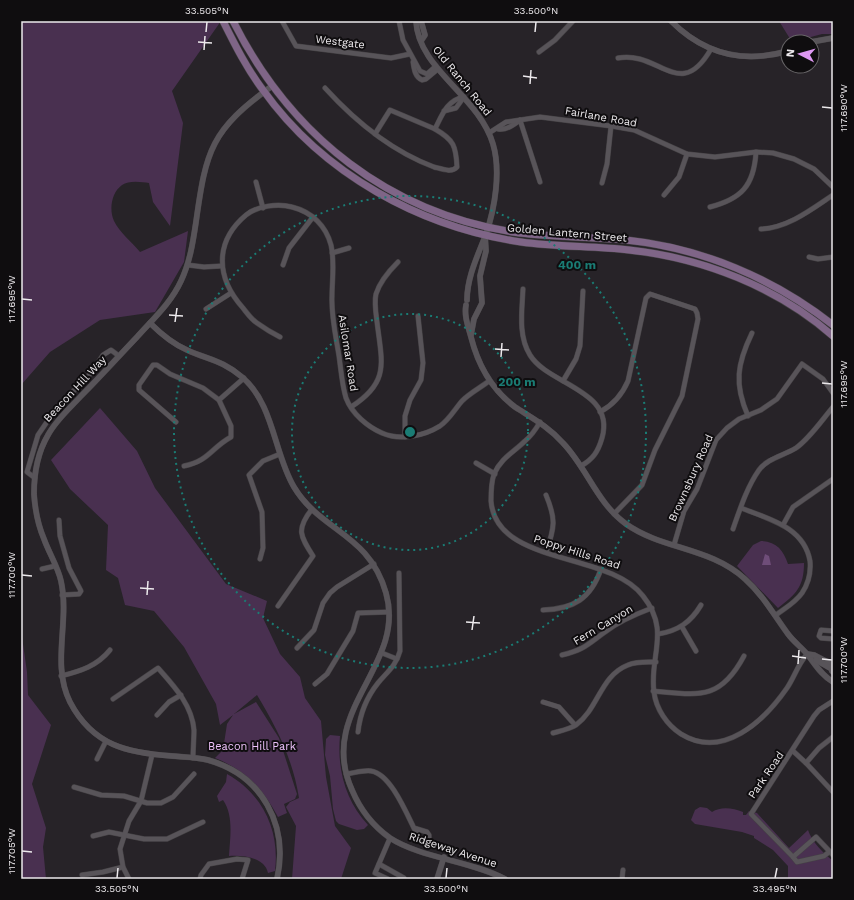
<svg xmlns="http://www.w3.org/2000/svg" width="854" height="900" font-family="'Work Sans',sans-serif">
	<rect width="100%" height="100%" fill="#272328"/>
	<g fill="#493050">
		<path d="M21,21H221L172,91L183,123L170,226L153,202L149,183C142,182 129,180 122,185C111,193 109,210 114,221C119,232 132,242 140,252L188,231L184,262L155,312L100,320L50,352L21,385Z"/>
		<path d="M779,21H833V34H822L792,42Z"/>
		<path d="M100,408L137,451L155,488L226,584L267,601L263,618L280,654L300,677L305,698L321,721L326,777L335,826L351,848L341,879H292L296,826L286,807L290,802L299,798C293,760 277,728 257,695L234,714L256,702L279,738L297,794L295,799L284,804L287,813L278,817C263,789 245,770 215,758L223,750L227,724L233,715L220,725L216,704L184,647L154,611L125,605L118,578L106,570L108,525L70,489L51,460Z"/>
		<path d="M761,541C777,542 783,550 788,564L804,563C804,587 796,594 778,608L737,566L753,545Z"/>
		<path d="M21,630L27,672L28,695L51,725L32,784L46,828L43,847L46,879H21Z"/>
		<path d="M330,735L340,736C337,769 345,800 368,825L364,829L357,830L339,824L336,821L333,809L330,776L325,755L326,739Z"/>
		<path d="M227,774C263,794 280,831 275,871L268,873C265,857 242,855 229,856C230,837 234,816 223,800L219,802L217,796L226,782Z"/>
		<path d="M700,807L707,808L712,812C721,806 733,808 743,812V815H746L749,811L757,813L789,848L808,830C812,842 823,853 833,861V879H788V866L773,850L754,838V836L742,832L695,824L691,820L695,810Z"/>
	</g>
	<path fill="#6f4d79" d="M765,554L769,556L771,565H762Z"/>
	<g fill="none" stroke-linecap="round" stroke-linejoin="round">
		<g stroke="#454245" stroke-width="5.5">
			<g id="minor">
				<path d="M282,21L296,46L391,58L410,54"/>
				<path d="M399,21L403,40L420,71L427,74L436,66"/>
				<path d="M539,52L555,40L573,21"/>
				<path d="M618,58C659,50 680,103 711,49"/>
				<path d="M413,62C414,69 415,77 422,80L426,79L438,69"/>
				<path d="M325,88C356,122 391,151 434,167C442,169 452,173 457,167C456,146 454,140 435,129C442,115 447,100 464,97"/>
				<path d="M444,111L456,108L464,97"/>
				<path d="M520,120L540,182"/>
				<path d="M498,129C506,131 514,125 520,120"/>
				<path d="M489,133L506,122L540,117L611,126L634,130L687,154L715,157L756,152L773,153L794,159L814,169L833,187"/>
				<path d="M375,134L390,110L435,129"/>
				<path d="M256,182L263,208"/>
				<path d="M602,183L607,164L611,126"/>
				<path d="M664,195L679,177L687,154"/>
				<path d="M710,207C741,199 754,186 756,152"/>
				<path d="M761,229C788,228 812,209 833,195"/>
				<path d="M332,253L349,248"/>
				<path d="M809,257L818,259L833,257"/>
				<path d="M188,265L204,267L221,266"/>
				<path d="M283,265L289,248L313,217"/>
				<path d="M523,289C522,311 518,336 530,355C548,385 616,390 602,438C598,452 593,459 581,466"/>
				<path d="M206,309L231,293"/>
				<path d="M280,337C272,333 264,328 257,323C251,319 247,313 243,308C216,278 214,242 246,215C257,206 278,203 292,207C312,212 326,226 331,245C335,262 332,280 332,296C331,316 336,337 339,356C341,370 342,385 346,398C352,414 368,427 382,433C400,441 424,436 440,426C449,420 455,409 462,401C470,393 480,388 489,381"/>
				<path d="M563,381L576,359L580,346L583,291"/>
				<path d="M351,407C390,382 382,363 377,322C376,314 374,302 376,294C380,281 389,271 398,262"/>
				<path d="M600,412C613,405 622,395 628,381L646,298L650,294L695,309L697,313L698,319L682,396L655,450L642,485L614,514"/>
				<path d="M748,416C734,384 737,364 752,333"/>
				<path d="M176,422L139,390V385L153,365H157L170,374L203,388L219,400"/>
				<path d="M540,422C536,429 531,436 525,441C514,452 501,458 494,474C491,483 491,492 491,501C496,566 609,551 643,596C671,631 649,656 654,692C656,709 667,725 681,734C723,760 764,721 787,688C795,676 797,666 807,654"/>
				<path d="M405,437V416L410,400L421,380L423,363L418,316"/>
				<path d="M476,463L495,474"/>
				<path d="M184,466C209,461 211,448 231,437V426L219,400L244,378"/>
				<path d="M35,478L27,472L38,435L55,410L91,373L103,355L111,350L119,356"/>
				<path d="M546,495C556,519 555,527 546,552"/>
				<path d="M741,508C769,519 804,527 810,561C811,572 808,584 802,593C795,603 785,608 776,615"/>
				<path d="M59,520L60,536L69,568L81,591L79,594L62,595"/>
				<path d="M783,525L793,507L833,479"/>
				<path d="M733,529C740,509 747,487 759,470C768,458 783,456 796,448C810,438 822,420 833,407"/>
				<path d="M674,545L684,511L697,489L716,440L727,428L739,419L761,410L777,399L802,364L823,379L833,393"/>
				<path d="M260,559L263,548L262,512L249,475L263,461L280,454"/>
				<path d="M42,569L55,566"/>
				<path d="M278,606L313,556C300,536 296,529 312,509"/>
				<path d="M543,610C573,609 591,599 601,569"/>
				<path d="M682,627L696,651"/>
				<path d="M833,631L821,630L819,636L821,638L833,639"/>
				<path d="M658,634C678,631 691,622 701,605"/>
				<path d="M297,648L314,630L323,603L330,593L337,587L374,564"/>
				<path d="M382,653L397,659"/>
				<path d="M562,655C584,650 588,644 605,632C618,622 636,614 652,608"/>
				<path d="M61,676C81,671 97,666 110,650"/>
				<path d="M315,684L327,674L353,631L358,613L389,612"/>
				<path d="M653,691C699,695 720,701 744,656"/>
				<path d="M113,699L158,668C174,686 192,705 194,730C194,739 193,749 193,758"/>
				<path d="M543,702L559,707L575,725"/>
				<path d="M157,715L169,702L181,695"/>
				<path d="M358,732C360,714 366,698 378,683C387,672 396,666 400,651L399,573"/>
				<path d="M553,733C560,731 570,729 576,725C599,708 600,676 628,665C637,661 647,662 656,662"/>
				<path d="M793,751L806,763L833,792"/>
				<path d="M97,759L106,741"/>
				<path d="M806,763L819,748L833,737"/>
				<path d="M346,774C354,773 363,770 371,771C393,774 410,823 420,840L424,842L429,840V835L427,832L414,828"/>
				<path d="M74,787L101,795L124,796L147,803H161L173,797L194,774"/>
				<path d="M93,836L109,832L144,839H167L203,822"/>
				<path d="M829,852L824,856L797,862L793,857L816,837L833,855"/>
				<path d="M793,857L751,814L814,716L819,710L833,701"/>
				<path d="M379,864L404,878V879"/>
				<path d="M82,875L103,872L123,867"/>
				<path d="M129,879L123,867L120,849L129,821L141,801L152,755"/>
				<path d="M200,879L201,875L209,864L237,859L248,860L242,879"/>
				<path d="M388,879L375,873L390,838"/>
				<path d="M622,879L623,870"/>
			</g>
		</g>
		<g stroke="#454245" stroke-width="6">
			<g id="tertiary">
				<path d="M416,21C418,69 479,96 493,144C501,171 495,208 486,234C478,255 467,277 467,300"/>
				<path d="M421,21L425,35L421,41"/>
				<path d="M671,21C704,54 743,64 788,51"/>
				<path d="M811,42L833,38"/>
				<path d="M272,86C211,130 206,150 196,222C193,242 190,262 181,281C171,303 153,319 137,337C118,357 100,377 81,396C70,408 56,420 48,435C38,452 34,475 34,494C35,509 38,525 44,539C49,553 58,567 61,581C70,622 51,664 70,702C93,746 128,753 172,756C184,757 197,757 208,760C262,775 289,825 277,879"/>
				<path d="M466,305C464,316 468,326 471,337C478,365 491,389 515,407C532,418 549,427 563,443C587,468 597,503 626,524C663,550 710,547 745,579C763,595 774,615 788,634C793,641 801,647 807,654C815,664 821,675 833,682"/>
				<path d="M150,323C161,334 173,344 187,350C209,360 222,360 242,377C274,404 274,454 294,487C321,532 369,533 386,593C407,666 316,710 352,790C360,809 373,826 390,838C421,858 471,861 505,879"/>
				<path d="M471,335L474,319L482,303L480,276L486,251L485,235"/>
				<path d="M807,654L814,655L833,665"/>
				<path d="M816,660L830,668"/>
				<path d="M832,671L833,672"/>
				<path d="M437,879L444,857"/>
			</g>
		</g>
		<g stroke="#454245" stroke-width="8">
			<g id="primary">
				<path d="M223,21C235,45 247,69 263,90C323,174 420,227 521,242C557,247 593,246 629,250C703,258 777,287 833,336"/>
				<path d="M233,21C291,136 390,215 520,233C555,237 591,237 626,240C702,248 773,278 833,325"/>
			</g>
		</g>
		<use href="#minor" stroke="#585459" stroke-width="4.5"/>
		<use href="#tertiary" stroke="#585459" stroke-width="5.5"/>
		<use href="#primary" stroke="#7f6587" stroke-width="7"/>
	</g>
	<path fill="none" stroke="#ece9ec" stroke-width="1.5" d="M206,32L207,22M535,32L536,22M198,42L212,43M204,50L205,36M523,76L537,78M530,84L531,70M822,107L832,108M22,299L32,300M169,315L183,316M175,322L177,308M495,349L509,350M501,357L502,343M822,383L832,384M22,575L32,576M140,588L154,589M147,595L148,581M466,622L480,623M472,630L474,616M792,656L806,658M822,659L832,660M798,664L799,650M22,851L32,852M117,878L118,868M446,878L447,868M775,878L777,868"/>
	<g fill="none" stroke="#1a7c74" stroke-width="2" stroke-dasharray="2 4">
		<circle cx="410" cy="432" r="118"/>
		<circle cx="410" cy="432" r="236"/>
	</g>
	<g text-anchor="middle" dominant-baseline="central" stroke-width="4" stroke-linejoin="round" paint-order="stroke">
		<g font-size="11" fill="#ece9ec" stroke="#0f0d0f">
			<text transform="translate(340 42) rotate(7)">Westgate</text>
			<text transform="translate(462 81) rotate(51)">Old Ranch Road</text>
			<text transform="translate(601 117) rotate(10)">Fairlane Road</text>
			<text transform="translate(567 233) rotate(5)">Golden Lantern Street</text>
			<text transform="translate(348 353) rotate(81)">Asilomar Road</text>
			<text transform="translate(75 389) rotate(-47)">Beacon Hill Way</text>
			<text transform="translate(691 478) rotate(-66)">Brownsbury Road</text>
			<text transform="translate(577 552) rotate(18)">Poppy Hills Road</text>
			<text transform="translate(603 625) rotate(-31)">Fern Canyon</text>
			<text transform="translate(766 775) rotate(-56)">Park Road</text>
			<text transform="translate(453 850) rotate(18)">Ridgeway Avenue</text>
		</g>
		<g font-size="11" fill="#ecc1f9" stroke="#0f0d0f">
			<text x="252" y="746">Beacon Hill Park</text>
		</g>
	</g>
	<circle cx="410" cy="432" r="6" fill="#1a7c74" stroke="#0f0d0f" stroke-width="2"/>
	<g font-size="12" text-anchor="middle" font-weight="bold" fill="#1a7c74" stroke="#0f0d0f" stroke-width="4" stroke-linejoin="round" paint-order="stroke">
		<text x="577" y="269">400 m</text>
		<text x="517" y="386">200 m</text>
	</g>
	<rect width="854" height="900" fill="none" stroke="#0f0d0f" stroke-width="44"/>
	<g transform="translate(800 54) rotate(276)"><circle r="19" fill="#0f0d0f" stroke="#676567"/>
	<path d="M0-3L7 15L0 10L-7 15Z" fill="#de98f2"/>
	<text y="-6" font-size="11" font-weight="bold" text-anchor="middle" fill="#ece9ec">N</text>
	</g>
	<rect x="22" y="22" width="810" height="856" fill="none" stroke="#ece9ec" stroke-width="1.5"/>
	<g font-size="10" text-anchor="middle" fill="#ece9ec">
		<text x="207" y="14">33.505°N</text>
		<text x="536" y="14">33.500°N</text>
		<text transform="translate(843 108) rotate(-90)" y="4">117.690°W</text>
		<text transform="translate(11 299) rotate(-90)" y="4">117.695°W</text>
		<text transform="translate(843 384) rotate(-90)" y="4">117.695°W</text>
		<text transform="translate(11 575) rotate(-90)" y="4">117.700°W</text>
		<text transform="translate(843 660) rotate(-90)" y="4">117.700°W</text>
		<text transform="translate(11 851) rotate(-90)" y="4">117.705°W</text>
		<text x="117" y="892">33.505°N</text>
		<text x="446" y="892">33.500°N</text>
		<text x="775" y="892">33.495°N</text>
	</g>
</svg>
